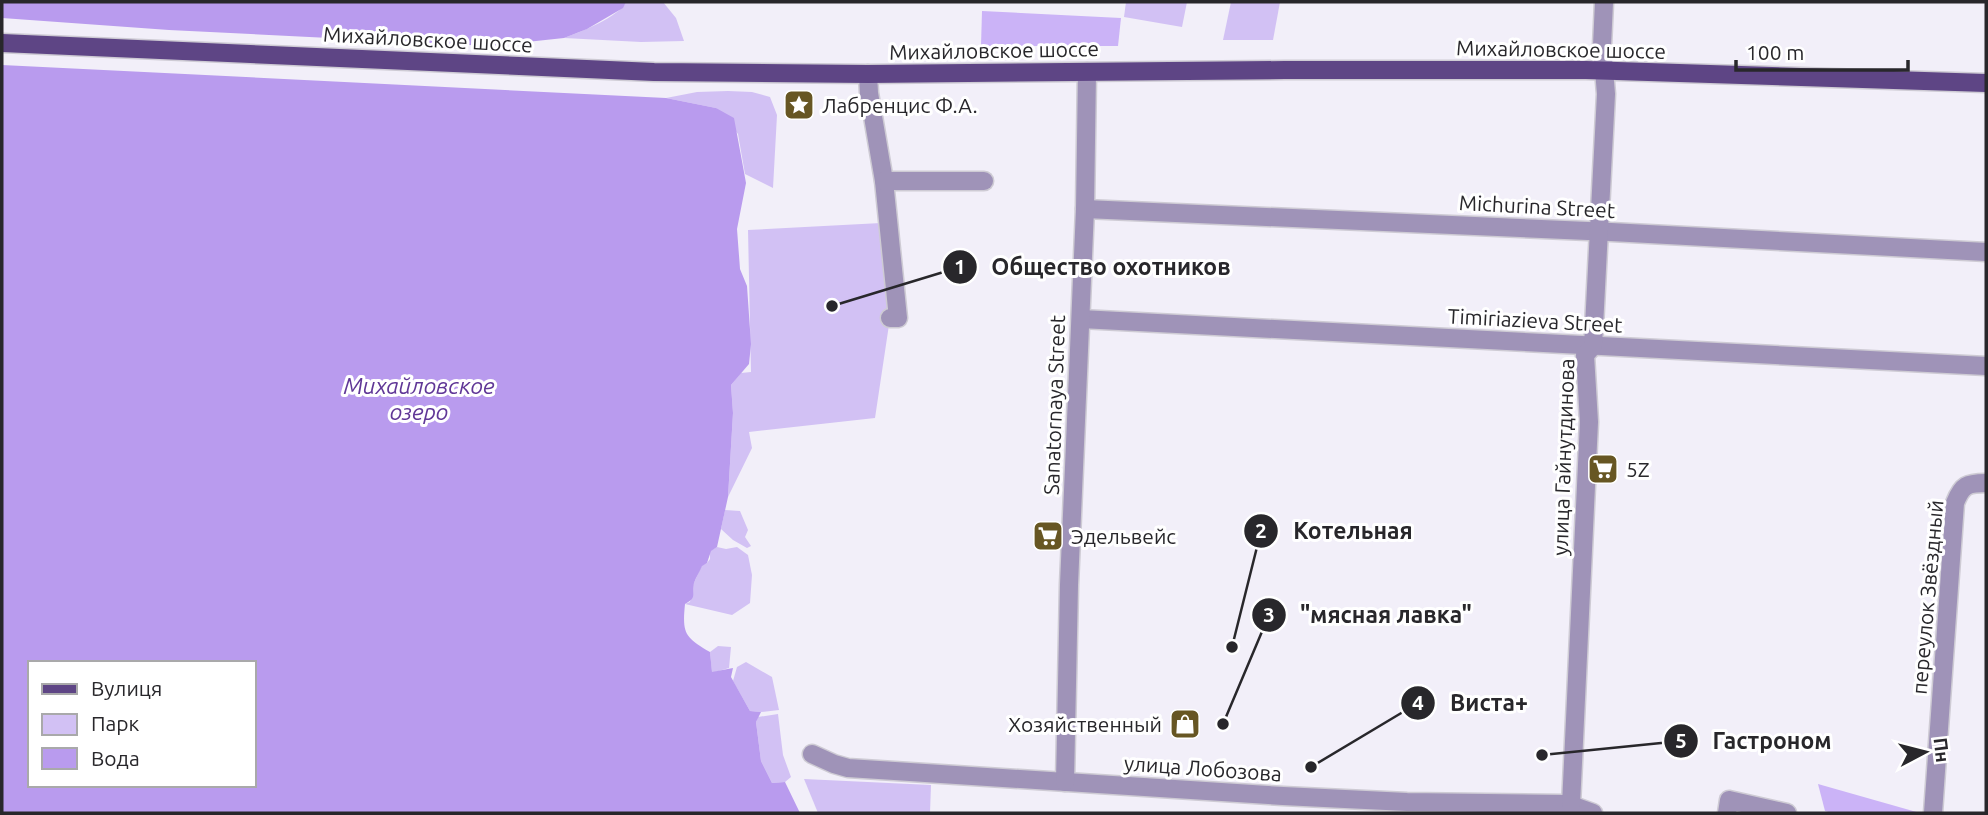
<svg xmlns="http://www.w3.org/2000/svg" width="1988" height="815" font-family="Ubuntu,sans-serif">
	<rect width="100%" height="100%" fill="#f2eff9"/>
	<g fill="#d2c1f4">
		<path d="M626,2H663L676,18L684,41L641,42L564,38C580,32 619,17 626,2Z"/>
		<path d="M1126,2H1187L1182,27L1124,17Z"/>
		<path d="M1231,2H1280L1273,40H1223Z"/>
		<path d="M728,91L752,92L770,97L777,115L773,188L745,174L738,134L716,108L666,98L697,92Z"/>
		<path d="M881,223L890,318L875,418L749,432L752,448L728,497L733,413L731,385L741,373L751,372L748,230Z"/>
		<path d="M725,510L740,511L748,530L745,537L751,546L747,548L733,540L721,529Z"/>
		<path d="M717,547L726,549L737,547L748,555L752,575L750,603L732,615L685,604L690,602L693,585L702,565L707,563L710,559V551Z"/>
		<path d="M718,646L731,647L729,668L712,673L710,652Z"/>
		<path d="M746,662L772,677L779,710L761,712L750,711L733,681L737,667Z"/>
		<path d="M778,714L783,755L791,777L785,782L772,783L761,761L756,722L758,717Z"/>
		<path d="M804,779L931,785L930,813H818Z"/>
	</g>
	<g fill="#cbb3f7">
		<path d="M982,11L1121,18L1118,46H981Z"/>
		<path d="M1818,784L1920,813H1832L1825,811Z"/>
	</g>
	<g fill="#b99bee" fill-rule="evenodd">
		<path d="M2,2H626L623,8L587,29L564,38L490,46L169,30L2,18Z"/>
		<path d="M2,65L666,98L716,108L734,118L746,183L737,229L740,269L747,286L751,344L749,364L731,385L733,413L728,497L717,547L711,551L707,563L702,566C700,571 696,577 694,583C691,595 698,597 685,604C682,634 685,637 710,652L712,672L733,668L731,677L750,711L761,712L756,722L761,761L772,783L785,782L800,813H2ZM30,663H254V785H30Z"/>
	</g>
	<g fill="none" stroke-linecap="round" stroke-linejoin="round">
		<g stroke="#cecbd4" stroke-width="21">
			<g id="minor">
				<path d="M868,74L869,93L884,181L898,318H890"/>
				<path d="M884,181H984"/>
				<path d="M1085,209L1611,232L1986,252"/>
				<path d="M1081,319L1986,366"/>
				<path d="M812,754L834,764L848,768L1283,796L1407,802L1564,804L1571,805L1593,813"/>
				<path d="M1065,782L1069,585L1085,209L1087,72"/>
				<path d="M1571,805L1589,422L1585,355L1593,346L1606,94L1602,46L1604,2"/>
				<path d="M1727,813L1729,800L1787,813"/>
				<path d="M1933,813L1955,503C1962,485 1967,483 1986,483"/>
			</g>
		</g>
		<g stroke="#cecbd4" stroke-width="21">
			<path id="major" d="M2,43L654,72L868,74L1285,70H1586L1986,83"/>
		</g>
		<use href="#minor" stroke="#9f93b8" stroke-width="18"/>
		<use href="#major" stroke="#5e4585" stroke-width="18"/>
	</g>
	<defs>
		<g id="sight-square" transform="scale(1.575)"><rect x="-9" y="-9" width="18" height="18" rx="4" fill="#675623" stroke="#fff"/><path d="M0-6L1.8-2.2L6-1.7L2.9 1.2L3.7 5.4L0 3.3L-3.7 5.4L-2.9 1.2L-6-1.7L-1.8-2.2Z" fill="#fff"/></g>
		<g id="supermarket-square" transform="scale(1.575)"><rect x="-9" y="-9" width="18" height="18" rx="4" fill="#675623" stroke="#fff"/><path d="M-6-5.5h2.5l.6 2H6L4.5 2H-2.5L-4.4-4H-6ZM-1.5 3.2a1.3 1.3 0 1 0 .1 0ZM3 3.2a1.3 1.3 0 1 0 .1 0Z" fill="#fff"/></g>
		<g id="shop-square" transform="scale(1.575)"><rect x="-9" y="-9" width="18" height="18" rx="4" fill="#675623" stroke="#fff"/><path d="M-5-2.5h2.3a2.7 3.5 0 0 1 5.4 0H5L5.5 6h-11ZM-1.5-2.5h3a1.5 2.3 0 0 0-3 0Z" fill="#fff"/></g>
	</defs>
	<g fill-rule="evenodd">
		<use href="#sight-square" x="799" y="105"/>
		<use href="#supermarket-square" x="1603" y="469"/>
		<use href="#supermarket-square" x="1048" y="536"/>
		<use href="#shop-square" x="1185" y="724"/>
	</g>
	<g text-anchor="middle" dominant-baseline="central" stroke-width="6" stroke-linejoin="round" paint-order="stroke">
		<g font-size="21" fill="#28272b" stroke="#fff">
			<text transform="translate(428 39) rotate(3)">Михайловское шоссе</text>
			<text transform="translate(1561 49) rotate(1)">Михайловское шоссе</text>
			<text transform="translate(994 50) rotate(-1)">Михайловское шоссе</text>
			<text transform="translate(1537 206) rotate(3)">Michurina Street</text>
			<text transform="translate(1535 320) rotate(3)">Timiriazieva Street</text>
			<text transform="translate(1054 405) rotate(-88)">Sanatornaya Street</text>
			<text transform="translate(1563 457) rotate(-88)">улица Гайнутдинова</text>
			<text transform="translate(1927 597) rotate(-85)">переулок Звёздный</text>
			<text transform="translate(1203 768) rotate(4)">улица Лобозова</text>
		</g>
		<g font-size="21" fill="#28272b" stroke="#fff" text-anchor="start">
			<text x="822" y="105">Лабренцис Ф.А.</text>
			<text x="1626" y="469">5Z</text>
			<text x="1071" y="536">Эдельвейс</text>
			<text x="1162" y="724" text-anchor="end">Хозяйственный</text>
		</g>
		<g font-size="23" font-style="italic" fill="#603797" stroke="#fff">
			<text x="419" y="385">Михайловское<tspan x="419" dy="26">озеро</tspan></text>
		</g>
	</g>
	<path fill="none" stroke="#28272b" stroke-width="2.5" d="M832 306L960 267M1232 647L1261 531M1223 724L1269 615M1311 767L1418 703M1542 755L1681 741"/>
	<g fill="#28272b" stroke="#fff" stroke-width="2.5">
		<circle cx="832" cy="306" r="7"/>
		<circle cx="1232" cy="647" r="7"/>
		<circle cx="1223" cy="724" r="7"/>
		<circle cx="1311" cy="767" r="7"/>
		<circle cx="1542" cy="755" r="7"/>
		<circle cx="960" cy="267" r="18"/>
		<circle cx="1261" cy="531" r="18"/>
		<circle cx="1269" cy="615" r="18"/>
		<circle cx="1418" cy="703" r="18"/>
		<circle cx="1681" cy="741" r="18"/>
	</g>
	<g font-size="21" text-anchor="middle" font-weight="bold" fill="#fff">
		<text x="960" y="274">1</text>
		<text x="1261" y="538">2</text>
		<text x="1269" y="622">3</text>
		<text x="1418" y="710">4</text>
		<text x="1681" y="748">5</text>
	</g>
	<g font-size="23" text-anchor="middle" font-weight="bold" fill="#28272b" stroke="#fff" stroke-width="6" stroke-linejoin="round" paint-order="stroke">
		<text x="1111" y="275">Общество охотников</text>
		<text x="1353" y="539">Котельная</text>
		<text x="1386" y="623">"мясная лавка"</text>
		<text x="1489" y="711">Виста+</text>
		<text x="1772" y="749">Гастроном</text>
	</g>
	<rect width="1988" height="815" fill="none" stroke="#28272b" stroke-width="7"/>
	<rect x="28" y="661" width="228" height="126" fill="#ffffff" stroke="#a9a9aa" stroke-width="2"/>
	<rect x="42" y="684" width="35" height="10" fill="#5e4585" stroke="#a9a9aa" stroke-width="2"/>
	<text x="91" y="696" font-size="21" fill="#28272b">Вулиця</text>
	<rect x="42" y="714" width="35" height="21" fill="#d2c1f4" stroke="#a9a9aa" stroke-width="2"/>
	<text x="91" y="731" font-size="21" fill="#28272b">Парк</text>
	<rect x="42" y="748" width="35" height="21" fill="#b99bee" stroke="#a9a9aa" stroke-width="2"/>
	<text x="91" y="766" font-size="21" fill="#28272b">Вода</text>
	<g transform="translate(1925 752) rotate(83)" stroke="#ffffff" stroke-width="5" paint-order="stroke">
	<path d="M0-5L12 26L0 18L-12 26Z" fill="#28272b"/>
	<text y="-10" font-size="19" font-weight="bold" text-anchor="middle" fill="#28272b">Пн</text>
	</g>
	<path d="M1736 60v10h172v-10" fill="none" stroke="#28272b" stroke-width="3.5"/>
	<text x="1746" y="60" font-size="21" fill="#28272b" stroke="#ffffff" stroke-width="5" paint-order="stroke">100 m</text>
</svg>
